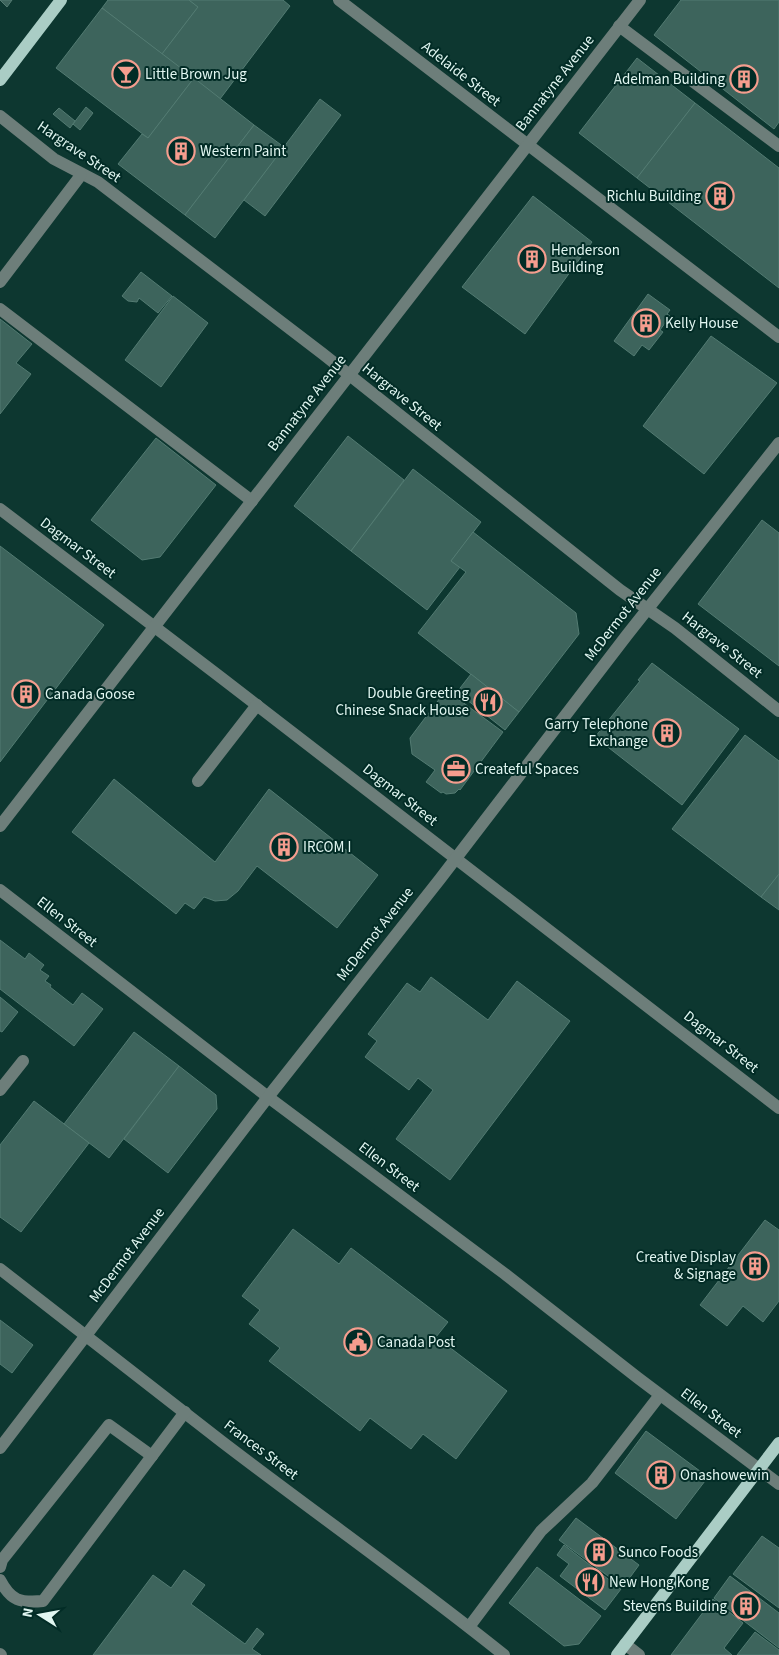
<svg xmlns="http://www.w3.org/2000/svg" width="779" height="1655" font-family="'Source Sans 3',sans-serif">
	<rect width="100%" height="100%" fill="#0d3730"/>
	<g fill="#3d645c" stroke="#537b72">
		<path d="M0,0H12L7,7Z"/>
		<path d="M108,0H189L198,7L162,54L102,8Z"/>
		<path d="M189,0H283L290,6L220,99L162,54L198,7Z"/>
		<path d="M681,0H779V122L774,129L654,35Z"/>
		<path d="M102,8L194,78L148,138L56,68Z"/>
		<path d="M637,58L695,103L637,178L579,133Z"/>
		<path d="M194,78L254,125L185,215L118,164L142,134L148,138Z"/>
		<path d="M320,99L341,115L265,216L244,200Z"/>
		<path d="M695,103L779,168V288L637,178Z"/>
		<path d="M86,107L93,113L80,130L73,124Z"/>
		<path d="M59,108L75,121L70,128L53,114Z"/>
		<path d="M254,125L284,147L215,238L185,215Z"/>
		<path d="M533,196L592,242L525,334L462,287Z"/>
		<path d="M141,272L172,296L158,313L139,298L137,302L128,301L122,296Z"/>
		<path d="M648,294L670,310L667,314L670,316L660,330L663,332L649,350L642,345L634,356L614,341Z"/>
		<path d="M173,296L208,323L161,387L125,360Z"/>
		<path d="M0,319L32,344L16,363L31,374L0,414Z"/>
		<path d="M711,336L777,383L704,474L643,426Z"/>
		<path d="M348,436L404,480L351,551L294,506Z"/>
		<path d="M156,438L216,485L160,557L142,560L91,520Z"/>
		<path d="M413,469L481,522L451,561L460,567L427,610L351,551Z"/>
		<path d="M762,520L779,533V666L698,604Z"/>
		<path d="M473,532L576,613L579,634L519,712L418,633L466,572L451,561Z"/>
		<path d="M0,546L104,625L0,762Z"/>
		<path d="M652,663L739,729L682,805L595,737L640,681L638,680Z"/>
		<path d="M471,674L519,712L505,730L457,692Z"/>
		<path d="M446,690L503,732L460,790L459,789L455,793L446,794L443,792L441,793L426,782L435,770L412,754L410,738Z"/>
		<path d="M745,735L779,761V874L761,897L672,829Z"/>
		<path d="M114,779L215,862L269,789L378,875L337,928L257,866L238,891L227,900L215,901L204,897L194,909L185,903L176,914L72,832Z"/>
		<path d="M779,874V910L761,897Z"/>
		<path d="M0,940L25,959L29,953L44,965L40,970L49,976L45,981L51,985L50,987L73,1005L82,993L103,1009L74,1046L0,989Z"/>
		<path d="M431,977L488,1020L517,981L570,1021L450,1180L396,1139L433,1090L418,1078L409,1090L365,1057L377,1041L368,1034L407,983L420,992Z"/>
		<path d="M0,997L18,1012L2,1032L0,1031Z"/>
		<path d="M134,1032L179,1066L109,1158L64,1124Z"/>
		<path d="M179,1066L216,1095L217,1109L168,1173L124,1139Z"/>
		<path d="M34,1101L89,1143L21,1232L0,1217V1145Z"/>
		<path d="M765,1220L779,1230V1301L763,1322L743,1306L727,1326L700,1305Z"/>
		<path d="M293,1229L339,1264L351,1248L448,1322L436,1337L507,1391L456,1459L423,1434L411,1449L370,1418L360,1431L269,1361L280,1348L249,1324L260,1310L242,1296Z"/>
		<path d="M0,1320L33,1345L12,1373L0,1364Z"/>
		<path d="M646,1431L708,1477L676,1519L615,1473Z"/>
		<path d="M576,1518L639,1565L623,1587L559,1540Z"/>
		<path d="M762,1536L779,1548V1608L733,1574Z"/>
		<path d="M564,1545L621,1589L605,1610L560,1576L569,1564L557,1555Z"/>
		<path d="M537,1567L601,1616L579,1644L564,1646L509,1603Z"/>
		<path d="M184,1570L205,1585L191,1604L245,1644L257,1628L264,1634L252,1649L261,1655H93L153,1575L171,1588Z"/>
		<path d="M730,1576L779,1613V1648L714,1598Z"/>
		<path d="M713,1599L743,1623L724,1648L732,1655H671Z"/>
		<path d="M755,1632L779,1650V1655H737Z"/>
	</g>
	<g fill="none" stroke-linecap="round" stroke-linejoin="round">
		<g stroke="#6d7e7a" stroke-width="12">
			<path d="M339,0L779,337"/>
			<path d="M619,26L779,146"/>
			<path d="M0,116L54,159L98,182L323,354L620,590L675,628L779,711"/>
			<path d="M0,282L81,175"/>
			<path d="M0,309L252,501"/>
			<path d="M0,509L219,676L779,1108"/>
			<path d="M198,781L257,705"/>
			<path d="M0,826L640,0"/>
			<path d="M0,890L268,1097L505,1274L638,1378L779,1484"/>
			<path d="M0,1090L23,1061"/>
			<path d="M0,1269C74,1326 147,1384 221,1441C315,1513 412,1581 504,1655"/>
			<path d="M0,1448L268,1097L440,879L627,635L779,443"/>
			<path d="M0,1567L2,1560L109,1425L152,1456"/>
			<path d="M0,1580C11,1601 20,1603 43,1601L185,1412"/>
			<path d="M469,1627L541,1531L592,1483L660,1395"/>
			<path d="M625,1644L639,1655"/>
			<path d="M0,1654L1,1655"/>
		</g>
		<g stroke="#aacdc5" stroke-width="12">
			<path d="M0,80L61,0"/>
			<path d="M617,1655L779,1443"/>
		</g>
	</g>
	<defs>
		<g id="bar-ring" transform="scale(1.4375)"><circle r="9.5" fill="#022c26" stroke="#f59d8e" stroke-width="1.5"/><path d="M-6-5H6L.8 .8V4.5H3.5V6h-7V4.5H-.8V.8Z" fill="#f59d8e"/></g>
		<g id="building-ring" transform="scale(1.4375)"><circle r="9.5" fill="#022c26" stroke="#f59d8e" stroke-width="1.5"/><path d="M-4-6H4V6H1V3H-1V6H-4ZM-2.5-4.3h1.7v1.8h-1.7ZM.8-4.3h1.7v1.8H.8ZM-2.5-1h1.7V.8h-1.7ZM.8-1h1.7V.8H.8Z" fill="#f59d8e"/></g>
		<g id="restaurant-ring" transform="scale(1.4375)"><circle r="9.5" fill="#022c26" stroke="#f59d8e" stroke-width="1.5"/><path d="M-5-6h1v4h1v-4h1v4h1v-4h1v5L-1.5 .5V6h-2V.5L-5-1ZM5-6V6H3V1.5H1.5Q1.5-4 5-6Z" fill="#f59d8e"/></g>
		<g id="office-ring" transform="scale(1.4375)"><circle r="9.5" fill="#022c26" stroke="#f59d8e" stroke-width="1.5"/><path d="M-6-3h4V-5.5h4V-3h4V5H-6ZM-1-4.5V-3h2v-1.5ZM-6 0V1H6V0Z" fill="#f59d8e"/></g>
		<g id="civic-ring" transform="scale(1.4375)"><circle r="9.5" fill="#022c26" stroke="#f59d8e" stroke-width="1.5"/><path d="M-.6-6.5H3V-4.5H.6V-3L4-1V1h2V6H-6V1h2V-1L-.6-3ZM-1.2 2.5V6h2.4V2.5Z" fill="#f59d8e"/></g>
	</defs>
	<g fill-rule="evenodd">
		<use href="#bar-ring" x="126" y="74"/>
		<use href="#building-ring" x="744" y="79"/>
		<use href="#building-ring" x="181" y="151"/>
		<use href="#building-ring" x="720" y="196"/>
		<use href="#building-ring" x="532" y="259"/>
		<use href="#building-ring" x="646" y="323"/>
		<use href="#building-ring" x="26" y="694"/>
		<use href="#restaurant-ring" x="488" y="702"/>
		<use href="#building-ring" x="667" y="733"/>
		<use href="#office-ring" x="456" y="769"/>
		<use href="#building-ring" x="284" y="847"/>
		<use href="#building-ring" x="755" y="1266"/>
		<use href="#civic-ring" x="358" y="1342"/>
		<use href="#building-ring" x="661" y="1475"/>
		<use href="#building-ring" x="599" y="1552"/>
		<use href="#restaurant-ring" x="590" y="1582"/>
		<use href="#building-ring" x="746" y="1606"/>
	</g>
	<g text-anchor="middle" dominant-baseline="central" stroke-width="4" stroke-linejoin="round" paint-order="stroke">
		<g font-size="15" fill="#e1f6f1" stroke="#022c26" text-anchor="start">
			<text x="145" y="74">Little Brown Jug</text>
			<text x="725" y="79" text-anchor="end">Adelman Building</text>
			<text x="200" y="151">Western Paint</text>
			<text x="701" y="196" text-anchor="end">Richlu Building</text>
			<text x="551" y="250">Henderson<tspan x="551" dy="17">Building</tspan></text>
			<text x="665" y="323">Kelly House</text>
			<text x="469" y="693" text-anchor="end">Double Greeting<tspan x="469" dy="17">Chinese Snack House</tspan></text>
			<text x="45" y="694">Canada Goose</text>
			<text x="648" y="724" text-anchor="end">Garry Telephone<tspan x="648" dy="17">Exchange</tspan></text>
			<text x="475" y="769">Createful Spaces</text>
			<text x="303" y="847">IRCOM I</text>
			<text x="736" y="1257" text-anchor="end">Creative Display<tspan x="736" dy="17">&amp; Signage</tspan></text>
			<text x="377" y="1342">Canada Post</text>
			<text x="680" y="1475">Onashowewin</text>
			<text x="618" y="1552">Sunco Foods</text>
			<text x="609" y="1582">New Hong Kong</text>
			<text x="727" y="1606" text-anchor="end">Stevens Building</text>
		</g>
		<g font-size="15" fill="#e1f6f1" stroke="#022c26">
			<text transform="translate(461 74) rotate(38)">Adelaide Street</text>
			<text transform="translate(555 83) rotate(-52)">Bannatyne Avenue</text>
			<text transform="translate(79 152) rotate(34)">Hargrave Street</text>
			<text transform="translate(402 397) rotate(39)">Hargrave Street</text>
			<text transform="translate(307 403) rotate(-52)">Bannatyne Avenue</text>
			<text transform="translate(78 548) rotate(37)">Dagmar Street</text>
			<text transform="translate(623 614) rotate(-52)">McDermot Avenue</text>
			<text transform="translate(722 645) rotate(38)">Hargrave Street</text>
			<text transform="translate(400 795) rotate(38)">Dagmar Street</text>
			<text transform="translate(67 922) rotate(38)">Ellen Street</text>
			<text transform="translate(375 934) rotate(-52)">McDermot Avenue</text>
			<text transform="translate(721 1042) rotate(38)">Dagmar Street</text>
			<text transform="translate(389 1167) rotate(37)">Ellen Street</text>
			<text transform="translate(127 1255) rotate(-53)">McDermot Avenue</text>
			<text transform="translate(711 1413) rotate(37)">Ellen Street</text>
			<text transform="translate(261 1450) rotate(37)">Frances Street</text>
		</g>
	</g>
	<g transform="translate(40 1615) rotate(281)" stroke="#022c26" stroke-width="4" paint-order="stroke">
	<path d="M0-4L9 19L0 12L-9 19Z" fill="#e1f6f1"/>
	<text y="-8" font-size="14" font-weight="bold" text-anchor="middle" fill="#e1f6f1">N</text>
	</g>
</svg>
